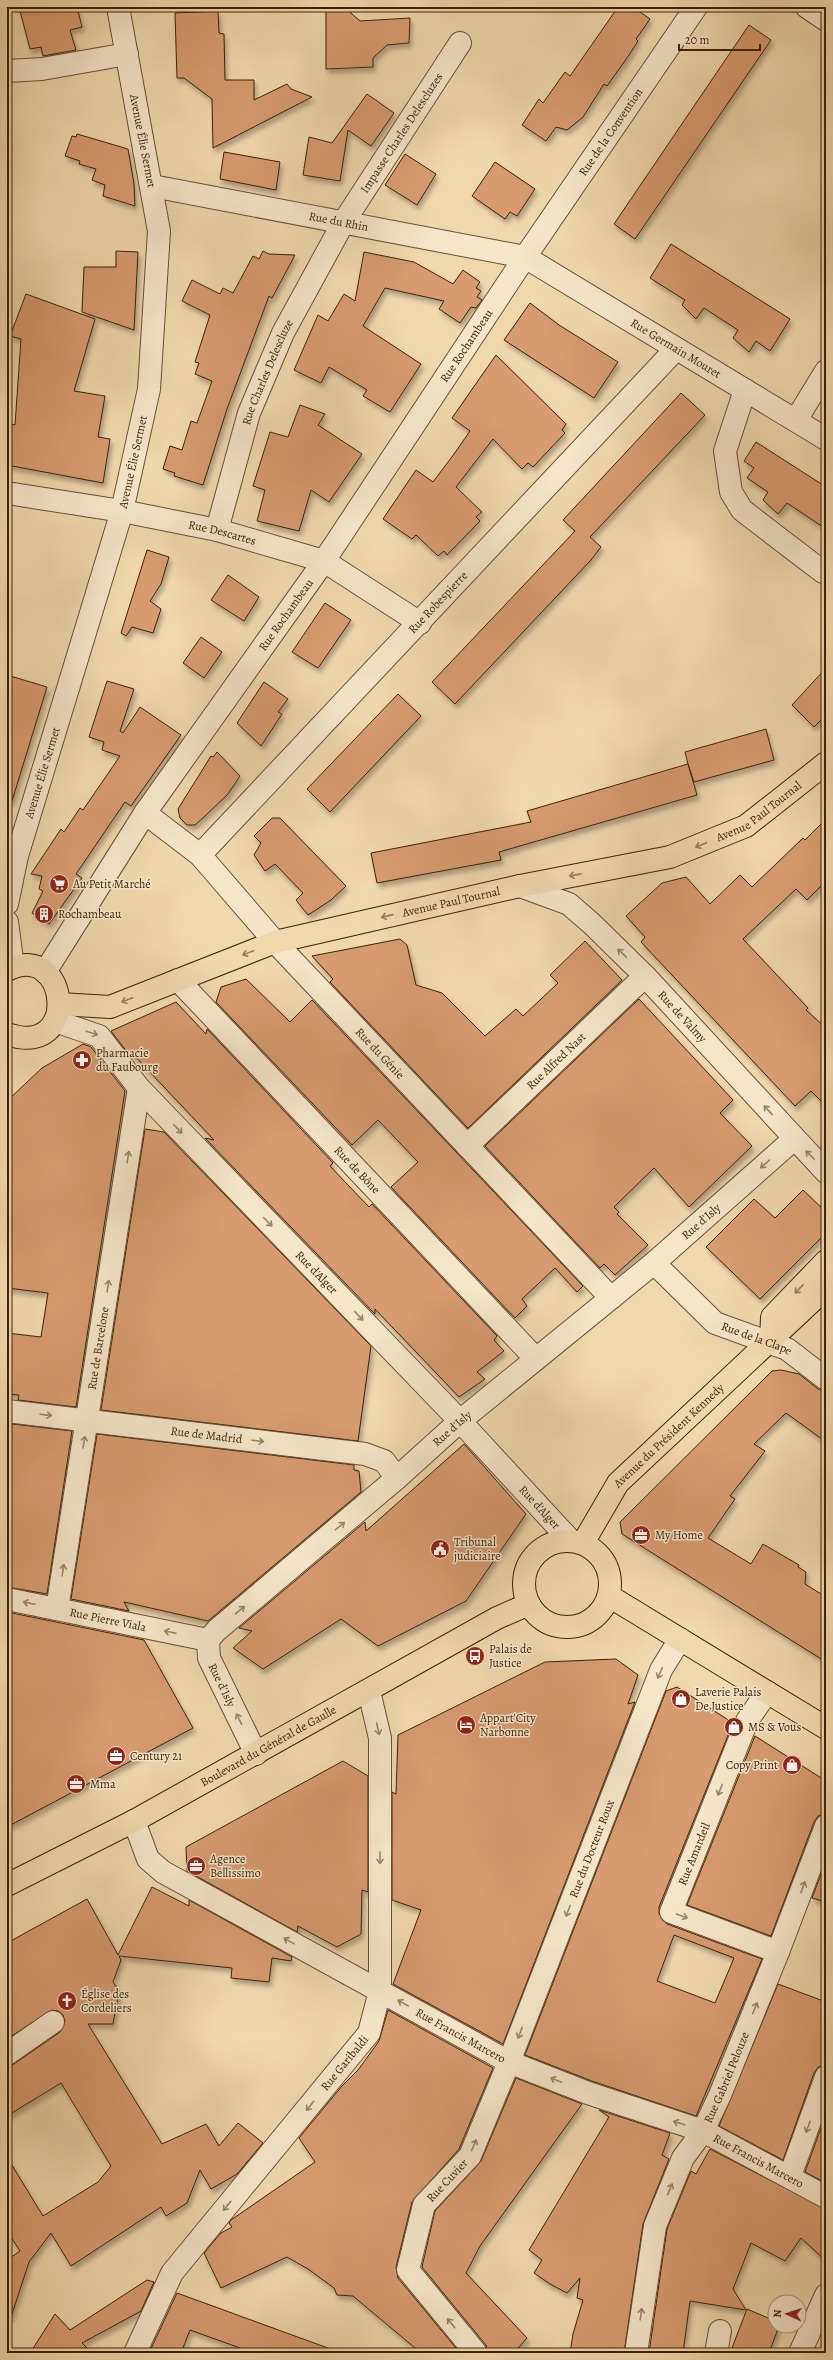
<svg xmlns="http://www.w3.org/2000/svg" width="833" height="2360" font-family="Alegreya,serif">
	<defs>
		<filter id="shadow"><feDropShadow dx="2.5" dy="4.5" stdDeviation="2" flood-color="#0004"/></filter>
	</defs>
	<rect width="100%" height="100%" fill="#f0d8ad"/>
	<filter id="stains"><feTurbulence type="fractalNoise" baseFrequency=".005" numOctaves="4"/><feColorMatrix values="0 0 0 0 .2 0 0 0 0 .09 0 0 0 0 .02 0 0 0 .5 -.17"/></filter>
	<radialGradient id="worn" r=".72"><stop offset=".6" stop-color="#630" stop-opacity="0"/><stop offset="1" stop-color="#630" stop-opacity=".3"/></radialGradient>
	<g fill="#d79a71" stroke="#3b2206" fill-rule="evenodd" filter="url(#shadow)">
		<path d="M19,7H77L82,27L70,30L76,50L43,56L41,47L30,49Z"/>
		<path d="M326,7H344L360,21L410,18L409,43L387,45L373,58V67L326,69Z"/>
		<path d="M618,7H633L650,19L636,39L638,41L629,55L607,86L604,84L583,117L567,130L556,127L546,141L522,125L539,99L543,103L565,72L570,76Z"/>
		<path d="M218,11L219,33L224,34L225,80H254V100L287,84L291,89L312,97L213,148L212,99L184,78H177L175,13Z"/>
		<path d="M749,25L771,40L635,239L614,224Z"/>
		<path d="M367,94L394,113L371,146L348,130L340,181L303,175L309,137L332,143Z"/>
		<path d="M77,134L128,149L134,184L135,206L103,196L105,185L92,180L96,169L79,164L80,161L65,156L72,136L76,137Z"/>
		<path d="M224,152L280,162L276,190L220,179Z"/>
		<path d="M405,154L436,174L417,205L385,185Z"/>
		<path d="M495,162L535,189L517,216L510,212L505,219L472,196Z"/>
		<path d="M671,244L790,319L770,351L756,341L749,352L733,338L738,330L704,308L696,319L682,305L685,300L650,278Z"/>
		<path d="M116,251L138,252L134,330L82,312L84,267H116Z"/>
		<path d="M263,251L269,254L295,255L272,298L269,296L227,409L203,485L174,476L175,473L163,469L170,446L182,450L191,421L197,423L212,381L195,374L199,363L195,362L210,315L182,301L192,280L220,294L223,288L233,293L253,256L259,259Z"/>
		<path d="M364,252L414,262L453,284L463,270L480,282L476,288L481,291L477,297L482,300L476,308L471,307L460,323L439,309L444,301L385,288L363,326L421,364L390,412L363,396L367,390L329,367L321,383L294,370L318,315L328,321L344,294L355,301Z"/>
		<path d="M26,294L95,319L74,391L105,396L98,437L110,439L103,483L7,465V423L15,425L21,339L10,336Z"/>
		<path d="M530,303L559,325L618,362L594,398L504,340Z"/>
		<path d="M496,355L566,424L562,430L565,433L533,467L528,463L522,469L493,439L456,487L482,512L476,517L480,521L447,555L444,551L438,556L416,535L412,539L383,519L416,470L433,482L454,454L470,431L452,418Z"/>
		<path d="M681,393L705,415L590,537L601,547L591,560L455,704L432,682L575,531L563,520Z"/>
		<path d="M300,405L325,414L318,425L362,454L329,502L311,490L299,531L257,521L265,490L253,486L270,432L288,437Z"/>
		<path d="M756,442L826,487V529L787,503L778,514L763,500L768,492L747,478L754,468L744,461Z"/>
		<path d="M147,550L169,557L161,584L150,601L161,609L153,633L132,627L126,636L121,633Z"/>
		<path d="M228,575L259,597L244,621L211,600Z"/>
		<path d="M325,603L351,620L318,668L292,652Z"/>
		<path d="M201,637L222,652L204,678L183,663Z"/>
		<path d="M826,668V715L814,727L792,705Z"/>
		<path d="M7,675L47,687L12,801H7Z"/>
		<path d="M107,681L134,689L120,731L123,733L140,707L181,735L131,806L125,802L76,874L82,878L49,924L32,913L43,891L39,889L42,876L31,874L61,829L64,832L80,808L83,810L120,756L102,750L104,742L89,737Z"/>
		<path d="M264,682L288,699L278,712L282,714L261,746L237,723Z"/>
		<path d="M398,694L421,716L330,812L307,789Z"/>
		<path d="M766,729L774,760L694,782L688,764L697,795L499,852L501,860L377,883L371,853L531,822L527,811L688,764L685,752Z"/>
		<path d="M217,752L240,776L228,794L205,816L195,825H187L180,818L178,809L211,756L213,757Z"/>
		<path d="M272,818H280L346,886L331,900L308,915L296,900L303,893L275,864L265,871L254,855L261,843L254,836Z"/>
		<path d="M826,819V881L807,900L796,889L743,939L808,1008L806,1010L826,1028V1106L811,1091L795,1106L641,942L645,937L626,916L662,883L686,877L710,904L740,875L752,887L803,838L805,840Z"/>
		<path d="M400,939L407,945L416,985L442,993L485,1036L516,1009L523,1016L558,983L550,975L585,941L622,980L468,1128L330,982L333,979L312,956Z"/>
		<path d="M246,979L290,1022L312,1000L583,1286L577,1292L555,1268L522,1299L527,1306L515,1318L391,1187L418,1162L378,1120L352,1145L216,1002L221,987Z"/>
		<path d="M639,999L733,1100L720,1113L752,1146L689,1207L654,1168L614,1207L619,1212L617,1214L648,1245L615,1275L604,1264L600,1268L485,1146Z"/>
		<path d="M176,1002L206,1034L207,1029L333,1163L330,1166L346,1183L369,1207L372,1204L497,1336L494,1340L504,1351L477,1372L485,1379L459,1397L375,1309V1314L205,1138L214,1140L131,1052V1057L111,1031Z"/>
		<path d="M83,1044L91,1047L125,1091L76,1407L18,1400L19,1395L7,1394V1333L41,1337L48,1293L7,1288V1101L42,1068Z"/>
		<path d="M145,1129L164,1132L371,1346L358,1441L101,1410Z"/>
		<path d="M803,1190L826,1212V1233L760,1299L706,1247L754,1199L775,1218Z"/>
		<path d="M781,1370L799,1374L818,1389L826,1391V1442L786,1413L754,1444L765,1451L730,1496L735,1499L708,1538L751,1564L763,1544L799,1565L798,1567L806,1572L805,1584L826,1597V1662L622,1534L620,1522L766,1377L772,1371Z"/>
		<path d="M12,1424L72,1431L47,1594L7,1587V1446Z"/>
		<path d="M97,1434L354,1465V1470L359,1471L361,1492L208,1621L124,1602L129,1611L71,1599Z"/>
		<path d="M464,1444L526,1514L466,1601L378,1646L341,1619L263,1669L233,1648L252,1631L239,1628L365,1522L366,1531Z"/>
		<path d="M7,1612L144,1640L193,1728L7,1827Z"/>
		<path d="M616,1659L638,1675L628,1704L635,1702L503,2044L393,1984L421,1910L392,1900V1792L396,1794L398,1735L545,1662Z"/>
		<path d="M677,1687L733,1723L659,1907V1914L667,1924L762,1959L696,2116L592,2081L525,2055L666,1691ZM674,1935L734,1958L715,2003L657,1981Z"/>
		<path d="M755,1736L826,1781V1814L818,1816L814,1822L771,1936L687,1905Z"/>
		<path d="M343,1761L368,1776V1892L362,1890L361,1934L337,1947L298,1926L297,1932L187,1871L186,1847Z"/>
		<path d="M826,1861V1902L812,1898Z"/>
		<path d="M152,1887L189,1906V1900L292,1957L291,1961L272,1958L269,1982L231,1978L232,1968L119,1956L121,1960L113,1982L119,1991L113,2024H88L162,2144L206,2124L219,2146L238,2123L263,2143L237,2174L211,2189L200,2170L187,2203L166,2216L161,2207L71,2266L51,2233L29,2262L11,2317L7,2316V2260L20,2251L7,2231V2157L43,2216L98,2182L111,2166L61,2083L7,2116V2066L14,2064L60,2032L65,2021L63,2015L58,2011L52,2010L7,2039V1943L87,1899L118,1955Z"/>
		<path d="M778,1984L826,2002V2065L818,2067L814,2073L783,2160L719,2126Z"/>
		<path d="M388,2010L493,2068L459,2149L412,2202L396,2267L398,2278L460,2353H421L353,2296L337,2295L334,2288L308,2269L287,2257L221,2288L204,2253L221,2233L232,2227L229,2223L231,2220L315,2162L299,2138L342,2086L358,2070L379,2041Z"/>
		<path d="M516,2078L582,2104L480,2246L466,2273L527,2338L514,2353H488L486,2345L422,2267L435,2211L481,2161Z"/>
		<path d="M599,2110L670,2133L662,2155L669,2159L643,2224L624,2353H570L573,2334L583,2300L577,2298L580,2278L567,2293L550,2284L534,2273L542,2260L529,2250L609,2117Z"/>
		<path d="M826,2114V2183L805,2172Z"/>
		<path d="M710,2149L826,2209V2261L801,2238L785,2261L751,2243L733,2289L746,2310L690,2301L683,2353H649L667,2229L691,2171L696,2174Z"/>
		<path d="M147,2280L154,2282L141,2311L82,2343L92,2353H30L55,2314L70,2330Z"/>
		<path d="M177,2293L336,2351V2353H254L190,2330L181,2353H149Z"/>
		<path d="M747,2309L775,2321V2326H779L769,2353H730Z"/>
	</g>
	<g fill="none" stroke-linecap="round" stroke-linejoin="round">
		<g stroke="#685030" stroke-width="24">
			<g id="minor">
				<path d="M807,7L826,20"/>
				<path d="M7,71L42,69L127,54"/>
				<path id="s1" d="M152,186L525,257L826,439"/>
				<path d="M745,390L725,451L731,492L742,510L823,572H826"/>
				<path d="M796,420L826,371"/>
				<path id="s2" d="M7,493L122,511L217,530L324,561L420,623"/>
				<path id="s3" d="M217,530L249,413L283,333L343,223L460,43"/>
				<path id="s4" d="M145,813L200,855L275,942L611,1298"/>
				<path id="s5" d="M200,855L675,350"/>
				<path id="s6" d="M520,886L569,904L592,924L645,976L826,1172"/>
				<path id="s7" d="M7,904L17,856L122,511L149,389L159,231L118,7"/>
				<path d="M7,922L13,967"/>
				<path id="s8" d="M45,972L145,813L324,561L525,257L696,7"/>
				<path id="s9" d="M178,980L536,1359"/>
				<path id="s10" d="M55,1021L99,1036L139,1088L460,1421L570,1540"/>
				<path id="s11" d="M467,1146L645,976"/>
				<path id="s12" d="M654,1263L715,1323L787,1349L826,1379"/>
				<path id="s13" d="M7,1411L365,1454L384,1461L397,1478"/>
				<path id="s14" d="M7,1599L208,1640"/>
				<path id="s15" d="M57,1609L139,1088"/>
				<path d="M767,1692L747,1721L671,1912L778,1952"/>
				<path id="s16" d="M256,1754L209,1658L208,1640L217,1630L397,1478L460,1421L654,1263L794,1139"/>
				<path id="s17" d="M134,1821L148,1859L163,1872L509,2062L588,2093L703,2131L826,2197"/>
				<path d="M7,2054L53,2022"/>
				<path d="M790,2176L826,2077"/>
				<path id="s18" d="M135,2353L172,2273L369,2033L380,1991V1738L369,1691"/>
				<path id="s19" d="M476,2353L408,2270L424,2205L470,2156L509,2062L661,1670L680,1639"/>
				<path id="s20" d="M636,2353L655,2226L683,2158L703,2131L720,2095L778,1952L826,1826"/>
				<path d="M716,2353L720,2331"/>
				<path d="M800,2353L826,2295"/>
			</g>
		</g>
		<g stroke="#3b2206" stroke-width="24">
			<g id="major">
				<path d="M7,970C69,939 82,1060 7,1034"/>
				<path id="s21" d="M60,1004L110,1007L275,942L520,886L670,857L746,826L826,763"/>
				<path d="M771,1342L772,1317L826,1261"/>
				<circle cx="567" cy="1584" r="43"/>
				<path id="s22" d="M583,1543L618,1483L826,1288"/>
				<path d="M609,1596L826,1728"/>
				<path id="s23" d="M7,1885L134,1821L497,1618L529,1604"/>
			</g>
		</g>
		<use href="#minor" stroke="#f5e6ca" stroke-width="22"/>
		<use href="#major" stroke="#f0d8ad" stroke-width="22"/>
	</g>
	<defs><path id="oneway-shaft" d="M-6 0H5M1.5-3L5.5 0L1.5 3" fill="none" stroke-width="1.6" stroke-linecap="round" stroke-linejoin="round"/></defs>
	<g stroke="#967d5a">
		<use href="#oneway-shaft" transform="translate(701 845) rotate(158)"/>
		<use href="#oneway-shaft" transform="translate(575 875) rotate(169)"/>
		<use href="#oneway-shaft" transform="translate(387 916) rotate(167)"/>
		<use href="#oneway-shaft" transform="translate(248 953) rotate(158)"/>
		<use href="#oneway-shaft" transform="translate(127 1000) rotate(158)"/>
		<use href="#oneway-shaft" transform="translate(799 1289) rotate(134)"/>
	</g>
	<g stroke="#988468">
		<use href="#oneway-shaft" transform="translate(622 953) rotate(-136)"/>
		<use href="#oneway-shaft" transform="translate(92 1033) rotate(18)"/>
		<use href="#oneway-shaft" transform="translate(768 1110) rotate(-133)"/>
		<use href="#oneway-shaft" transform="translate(178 1129) rotate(46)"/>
		<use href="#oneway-shaft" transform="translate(810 1155) rotate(-134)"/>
		<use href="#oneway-shaft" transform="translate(128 1157) rotate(-81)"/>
		<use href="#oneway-shaft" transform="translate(765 1164) rotate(139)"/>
		<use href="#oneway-shaft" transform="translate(268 1222) rotate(46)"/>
		<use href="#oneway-shaft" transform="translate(108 1286) rotate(-81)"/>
		<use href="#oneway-shaft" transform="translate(359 1316) rotate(46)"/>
		<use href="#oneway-shaft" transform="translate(46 1415) rotate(7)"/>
		<use href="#oneway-shaft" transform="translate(258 1441) rotate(7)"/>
		<use href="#oneway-shaft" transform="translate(84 1442) rotate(-81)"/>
		<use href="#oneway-shaft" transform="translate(340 1526) rotate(-40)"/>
		<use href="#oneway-shaft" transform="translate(63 1570) rotate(-81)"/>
		<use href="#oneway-shaft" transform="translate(29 1603) rotate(-168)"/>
		<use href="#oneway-shaft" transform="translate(240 1610) rotate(-40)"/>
		<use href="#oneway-shaft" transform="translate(170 1632) rotate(-168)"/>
		<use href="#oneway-shaft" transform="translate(660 1673) rotate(114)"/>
		<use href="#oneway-shaft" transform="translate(239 1719) rotate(-116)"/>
		<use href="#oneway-shaft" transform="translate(378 1729) rotate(77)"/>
		<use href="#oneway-shaft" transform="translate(720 1790) rotate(112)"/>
		<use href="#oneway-shaft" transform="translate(380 1858) rotate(90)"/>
		<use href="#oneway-shaft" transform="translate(803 1887) rotate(-69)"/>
		<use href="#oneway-shaft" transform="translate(568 1911) rotate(111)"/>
		<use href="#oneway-shaft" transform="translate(682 1916) rotate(20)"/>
		<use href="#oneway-shaft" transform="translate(289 1941) rotate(-151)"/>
		<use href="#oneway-shaft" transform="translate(403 2003) rotate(-151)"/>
		<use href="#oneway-shaft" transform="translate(755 2008) rotate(-68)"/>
		<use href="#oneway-shaft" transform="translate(520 2033) rotate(111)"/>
		<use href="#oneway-shaft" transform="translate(556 2080) rotate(-158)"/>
		<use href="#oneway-shaft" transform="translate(310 2106) rotate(129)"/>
		<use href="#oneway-shaft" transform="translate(679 2123) rotate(-162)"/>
		<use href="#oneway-shaft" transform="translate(808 2127) rotate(110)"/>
		<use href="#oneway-shaft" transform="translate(474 2145) rotate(-67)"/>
		<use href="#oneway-shaft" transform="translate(670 2189) rotate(-67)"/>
		<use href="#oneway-shaft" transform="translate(227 2206) rotate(129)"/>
		<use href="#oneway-shaft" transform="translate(641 2314) rotate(-82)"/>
		<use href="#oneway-shaft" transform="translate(451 2323) rotate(-129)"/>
	</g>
	<defs>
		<g id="supermarket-disc" transform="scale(1)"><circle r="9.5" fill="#8f2418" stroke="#f5e6ca"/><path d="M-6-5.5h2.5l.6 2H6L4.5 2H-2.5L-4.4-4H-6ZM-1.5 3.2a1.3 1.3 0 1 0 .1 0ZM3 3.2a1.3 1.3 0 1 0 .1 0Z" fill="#fff"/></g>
		<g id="building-disc" transform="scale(1)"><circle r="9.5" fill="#8f2418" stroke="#f5e6ca"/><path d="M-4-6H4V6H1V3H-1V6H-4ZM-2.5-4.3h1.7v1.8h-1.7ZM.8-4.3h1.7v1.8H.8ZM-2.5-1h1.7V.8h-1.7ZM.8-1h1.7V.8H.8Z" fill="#fff"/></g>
		<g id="pharmacy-disc" transform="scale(1)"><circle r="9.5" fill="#8f2418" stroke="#f5e6ca"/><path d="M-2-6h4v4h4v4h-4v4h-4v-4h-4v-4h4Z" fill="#fff"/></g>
		<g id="office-disc" transform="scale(1)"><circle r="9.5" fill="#8f2418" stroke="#f5e6ca"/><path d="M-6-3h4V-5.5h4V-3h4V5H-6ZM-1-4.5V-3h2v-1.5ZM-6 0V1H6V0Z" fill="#fff"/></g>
		<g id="civic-disc" transform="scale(1)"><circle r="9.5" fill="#8f2418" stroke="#f5e6ca"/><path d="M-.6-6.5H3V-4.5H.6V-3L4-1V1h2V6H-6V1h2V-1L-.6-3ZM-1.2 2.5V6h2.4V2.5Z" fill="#fff"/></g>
		<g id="bus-disc" transform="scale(1)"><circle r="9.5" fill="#8f2418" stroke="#f5e6ca"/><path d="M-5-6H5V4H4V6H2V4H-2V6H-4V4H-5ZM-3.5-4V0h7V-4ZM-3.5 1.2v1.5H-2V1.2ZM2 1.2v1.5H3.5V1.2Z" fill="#fff"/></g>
		<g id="shop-disc" transform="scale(1)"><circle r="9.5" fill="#8f2418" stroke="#f5e6ca"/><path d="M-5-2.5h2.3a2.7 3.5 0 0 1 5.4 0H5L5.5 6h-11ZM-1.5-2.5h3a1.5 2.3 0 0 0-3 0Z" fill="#fff"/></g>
		<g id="hotel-disc" transform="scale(1)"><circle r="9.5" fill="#8f2418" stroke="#f5e6ca"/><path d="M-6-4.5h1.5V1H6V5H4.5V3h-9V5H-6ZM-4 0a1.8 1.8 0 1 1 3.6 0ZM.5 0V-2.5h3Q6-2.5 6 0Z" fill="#fff"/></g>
		<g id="church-disc" transform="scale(1)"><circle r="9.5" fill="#8f2418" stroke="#f5e6ca"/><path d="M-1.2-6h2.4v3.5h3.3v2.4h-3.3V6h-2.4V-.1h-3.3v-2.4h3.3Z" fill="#fff"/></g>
	</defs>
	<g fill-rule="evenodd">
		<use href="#supermarket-disc" x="59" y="884"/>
		<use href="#building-disc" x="44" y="914"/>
		<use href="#pharmacy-disc" x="82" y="1060"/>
		<use href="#office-disc" x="641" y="1535"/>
		<use href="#civic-disc" x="440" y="1549"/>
		<use href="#bus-disc" x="475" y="1656"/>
		<use href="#shop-disc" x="681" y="1699"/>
		<use href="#hotel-disc" x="466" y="1725"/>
		<use href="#shop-disc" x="734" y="1727"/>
		<use href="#office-disc" x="116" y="1756"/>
		<use href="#shop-disc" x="792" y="1765"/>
		<use href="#office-disc" x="76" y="1784"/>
		<use href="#office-disc" x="196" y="1866"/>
		<use href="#church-disc" x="67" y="2001"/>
	</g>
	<g text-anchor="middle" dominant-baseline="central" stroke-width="3" stroke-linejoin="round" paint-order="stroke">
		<g font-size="12" fill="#3b2206" stroke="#f5e6ca">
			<text stroke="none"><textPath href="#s8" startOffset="1013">Rue de la Convention</textPath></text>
			<text stroke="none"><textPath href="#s3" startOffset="441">Impasse Charles Delescluzes</textPath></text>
			<text transform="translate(143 141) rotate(79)">Avenue Élie Sermet</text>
			<text stroke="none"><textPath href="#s1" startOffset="190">Rue du Rhin</textPath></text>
			<text stroke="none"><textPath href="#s8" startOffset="755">Rue Rochambeau</textPath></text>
			<text stroke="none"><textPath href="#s1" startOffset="556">Rue Germain Mouret</textPath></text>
			<text stroke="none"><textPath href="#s3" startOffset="166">Rue Charles Delescluze</textPath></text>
			<text stroke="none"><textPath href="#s7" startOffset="460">Avenue Élie Sermet</textPath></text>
			<text stroke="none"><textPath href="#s2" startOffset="219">Rue Descartes</textPath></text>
			<text stroke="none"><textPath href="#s5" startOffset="347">Rue Robespierre</textPath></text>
			<text stroke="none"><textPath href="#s8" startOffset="431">Rue Rochambeau</textPath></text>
			<text stroke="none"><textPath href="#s7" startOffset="136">Avenue Élie Sermet</textPath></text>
			<text stroke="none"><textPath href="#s21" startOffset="732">Avenue Paul Tournal</textPath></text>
			<text stroke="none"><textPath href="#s21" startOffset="408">Avenue Paul Tournal</textPath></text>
			<text stroke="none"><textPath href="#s6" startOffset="212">Rue de Valmy</textPath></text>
			<text stroke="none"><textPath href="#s4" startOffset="337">Rue du Génie</textPath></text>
			<text stroke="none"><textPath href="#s11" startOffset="123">Rue Alfred Nast</textPath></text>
			<text stroke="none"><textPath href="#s9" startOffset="261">Rue de Bône</textPath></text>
			<text stroke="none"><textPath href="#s16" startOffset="772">Rue d'Isly</textPath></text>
			<text stroke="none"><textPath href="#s10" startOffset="368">Rue d'Alger</textPath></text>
			<text stroke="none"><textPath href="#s12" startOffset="130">Rue de la Clape</textPath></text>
			<text stroke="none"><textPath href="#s15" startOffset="264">Rue de Barcelone</textPath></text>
			<text stroke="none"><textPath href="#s16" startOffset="448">Rue d'Isly</textPath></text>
			<text stroke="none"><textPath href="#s13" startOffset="201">Rue de Madrid</textPath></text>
			<text stroke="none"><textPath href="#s22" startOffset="139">Avenue du Président Kennedy</textPath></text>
			<text stroke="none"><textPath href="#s10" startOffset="692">Rue d'Alger</textPath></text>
			<text stroke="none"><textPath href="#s14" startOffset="103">Rue Pierre Viala</textPath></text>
			<text transform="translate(222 1685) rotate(64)">Rue d'Isly</text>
			<text stroke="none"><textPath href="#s23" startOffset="296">Boulevard du Général de Gaulle</textPath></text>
			<text stroke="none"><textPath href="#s19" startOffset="572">Rue du Docteur Roux</textPath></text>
			<text transform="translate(694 1854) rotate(-68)">Rue Amardeil</text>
			<text stroke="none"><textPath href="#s17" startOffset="400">Rue Francis Marcero</textPath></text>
			<text stroke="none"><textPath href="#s18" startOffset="360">Rue Garibaldi</textPath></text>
			<text stroke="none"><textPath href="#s20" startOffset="294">Rue Gabriel Pelouze</textPath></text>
			<text stroke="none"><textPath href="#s17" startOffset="724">Rue Francis Marcero</textPath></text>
			<text stroke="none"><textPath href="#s19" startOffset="208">Rue Cuvier</textPath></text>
		</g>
		<g font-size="12" fill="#3b2206" stroke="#f5e6ca" text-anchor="start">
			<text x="73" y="884">Au Petit Marché</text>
			<text x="58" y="914">Rochambeau</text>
			<text x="96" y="1053">Pharmacie<tspan x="96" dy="14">du Faubourg</tspan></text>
			<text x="655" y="1535">My Home</text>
			<text x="454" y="1542">Tribunal<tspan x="454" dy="14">judiciaire</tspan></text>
			<text x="489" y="1649">Palais de<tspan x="489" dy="14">Justice</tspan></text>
			<text x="695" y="1692">Laverie Palais<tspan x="695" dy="14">De Justice</tspan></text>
			<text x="480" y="1718">Appart'City<tspan x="480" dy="14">Narbonne</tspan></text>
			<text x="748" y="1727">MS &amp; Vous</text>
			<text x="130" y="1756">Century 21</text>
			<text x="778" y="1765" text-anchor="end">Copy Print</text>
			<text x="90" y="1784">Mma</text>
			<text x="210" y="1859">Agence<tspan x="210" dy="14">Bellissimo</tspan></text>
			<text x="81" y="1994">Église des<tspan x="81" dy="14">Cordeliers</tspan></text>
		</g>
	</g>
	<rect width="833" height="2360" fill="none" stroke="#f0d8ad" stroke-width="24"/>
	<rect x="8" y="8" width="817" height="2344" fill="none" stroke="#3b2206" stroke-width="2"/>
	<rect x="12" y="12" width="809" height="2336" fill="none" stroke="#3b2206"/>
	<g transform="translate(787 2314) rotate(273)"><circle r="19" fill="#f5e6ca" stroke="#ab987c"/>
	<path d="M0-3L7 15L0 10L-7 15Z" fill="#8f2418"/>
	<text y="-6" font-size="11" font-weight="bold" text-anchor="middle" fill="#3b2206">N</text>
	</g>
	<path d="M679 44v6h81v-6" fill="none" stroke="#3b2206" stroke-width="2"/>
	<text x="685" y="44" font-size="12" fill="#3b2206" stroke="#f5e6ca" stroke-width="3" paint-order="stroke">20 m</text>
	<rect width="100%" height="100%" filter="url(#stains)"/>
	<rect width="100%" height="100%" fill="url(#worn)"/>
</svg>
